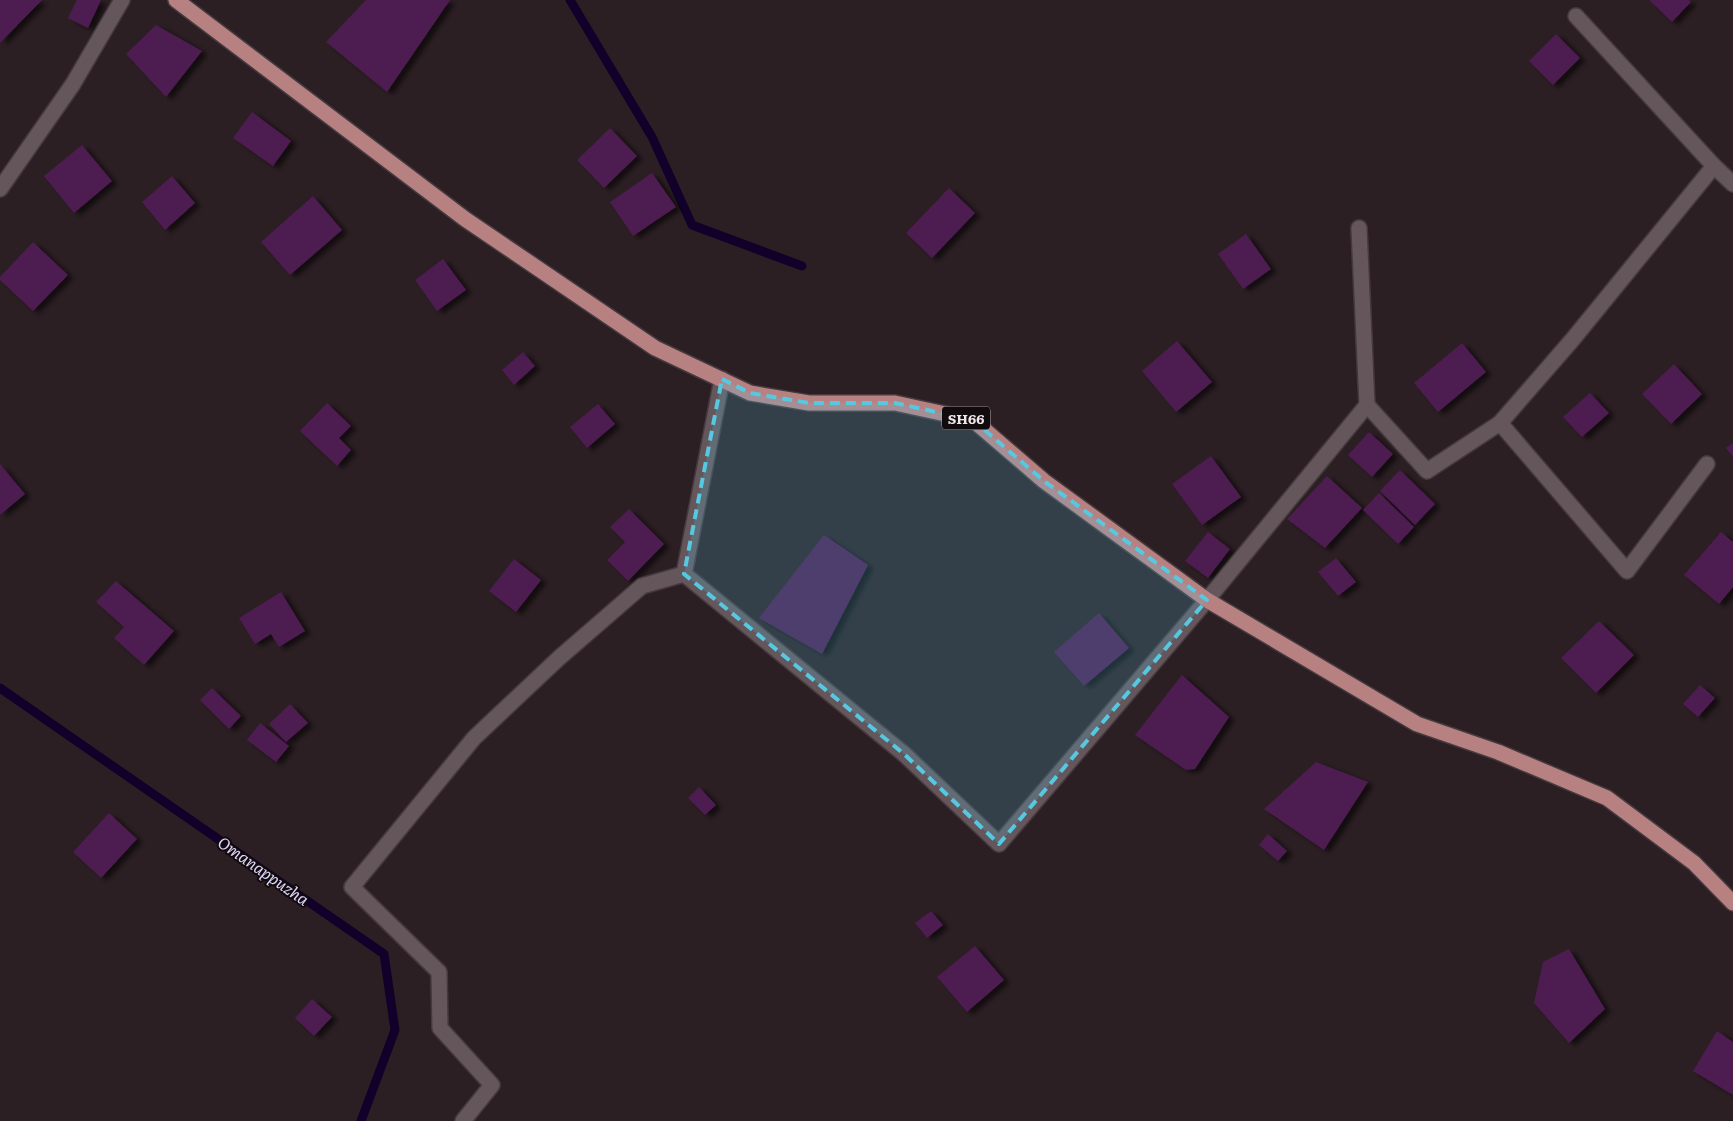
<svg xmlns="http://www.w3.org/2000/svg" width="1733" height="1121" font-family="Literata,serif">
	<defs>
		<filter id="shadow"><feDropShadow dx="5.5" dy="3" stdDeviation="2.5" flood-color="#0009"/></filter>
	</defs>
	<rect width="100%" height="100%" fill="#2c1f24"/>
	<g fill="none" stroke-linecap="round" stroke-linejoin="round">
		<g stroke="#12002b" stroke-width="9">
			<path d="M570,0L652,137L692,225L802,266"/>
			<path d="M0,688L384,954L395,1030L361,1121"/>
		</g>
	</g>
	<g fill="#4e1b51" filter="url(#shadow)">
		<path d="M0,0H42L0,43Z"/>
		<path d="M77,0H101L88,28L68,18Z"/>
		<path d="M366,0H450L387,92L326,42Z"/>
		<path d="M1649,0H1689L1691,2L1672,22Z"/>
		<path d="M156,25L202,51L166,97L126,54Z"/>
		<path d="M1556,34L1580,58L1553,85L1529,61Z"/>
		<path d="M252,112L291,141L273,166L233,138Z"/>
		<path d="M610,128L637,156L604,188L577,160Z"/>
		<path d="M82,145L112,181L74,213L44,176Z"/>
		<path d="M652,173L676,207L633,236L610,202Z"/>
		<path d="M172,176L195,203L165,230L142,202Z"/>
		<path d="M949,188L975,213L932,258L906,233Z"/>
		<path d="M313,196L342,230L290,275L261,242Z"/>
		<path d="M1246,234L1271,269L1243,289L1218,254Z"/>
		<path d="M33,242L68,275L33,311L0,280V277Z"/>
		<path d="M443,259L466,290L437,311L415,280Z"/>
		<path d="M1177,341L1212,382L1176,412L1142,371Z"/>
		<path d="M1462,343L1486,372L1438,412L1414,383Z"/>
		<path d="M523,352L535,366L514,385L502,370Z"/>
		<path d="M1674,364L1702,394L1671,424L1642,394Z"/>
		<path d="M1590,393L1609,413L1582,437L1563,417Z"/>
		<path d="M327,403L351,426L339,438L351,450L337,466L300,431Z"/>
		<path d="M598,404L615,424L587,448L570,427Z"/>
		<path d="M1369,432L1393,454L1372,477L1348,455Z"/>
		<path d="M1733,443V457L1726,448Z"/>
		<path d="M1211,456L1241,497L1202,525L1172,484Z"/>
		<path d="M0,464L25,494L0,515Z"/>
		<path d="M1400,470L1435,504L1415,525L1380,491Z"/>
		<path d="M1327,476L1362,508L1325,548L1287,519Z"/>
		<path d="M1379,493L1414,527L1398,544L1363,510Z"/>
		<path d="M629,509L664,544L628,581L607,560L625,542L610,527Z"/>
		<path d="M1208,532L1230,549L1208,578L1185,561Z"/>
		<path d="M1721,532L1733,542V587L1719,604L1684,575Z"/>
		<path d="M824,535L868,565L822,654L759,618Z"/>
		<path d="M1336,558L1356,582L1338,596L1318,572Z"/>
		<path d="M514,559L541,580L516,612L489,591Z"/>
		<path d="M116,581L174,631L144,665L114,638L124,627L96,602Z"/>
		<path d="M281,592L305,631L279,647L271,634L255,644L239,618Z"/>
		<path d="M1099,613L1129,648L1084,686L1054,652Z"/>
		<path d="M1599,621L1634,655L1596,693L1561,658Z"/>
		<path d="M1182,675L1229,717L1195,769L1186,770L1135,735Z"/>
		<path d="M1700,685L1715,698L1698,717L1683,704Z"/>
		<path d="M212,688L241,716L229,729L200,700Z"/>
		<path d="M290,704L308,723L286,742L269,724Z"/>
		<path d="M260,723L289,746L276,762L247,740Z"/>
		<path d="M1316,762L1368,782L1324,850L1264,809Z"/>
		<path d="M699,787L716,805L705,815L688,798Z"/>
		<path d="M109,813L137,839L101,878L73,852Z"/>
		<path d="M1268,834L1287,851L1278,861L1259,845Z"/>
		<path d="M931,911L943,925L927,938L915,923Z"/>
		<path d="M975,946L1004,980L967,1012L937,977Z"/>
		<path d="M1569,949L1605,1009L1569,1043L1534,1003L1543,962Z"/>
		<path d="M312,999L332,1017L314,1036L295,1018Z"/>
		<path d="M1717,1031L1733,1042V1095L1693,1071Z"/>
	</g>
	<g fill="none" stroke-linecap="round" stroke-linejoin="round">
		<g stroke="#443a3e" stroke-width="18">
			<g id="minor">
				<path d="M1714,166L1733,184"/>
				<path d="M0,189L73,84L122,0"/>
				<path d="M1359,228L1367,405"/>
				<path d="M1500,423L1627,571L1707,464"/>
				<path d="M684,574L722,379"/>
				<path d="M463,1121L492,1085L440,1028L439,972L352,887L474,738L559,658L642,586L684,574L904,754L999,844L1207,600L1367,405L1427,471L1500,423L1573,339L1714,166L1576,16"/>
			</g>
		</g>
		<g stroke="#443a3e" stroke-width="18">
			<path id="major" d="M176,0L465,219L655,348L750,393L809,403H895L973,420L1044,481L1207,600L1417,724L1498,752L1607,798L1694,863L1733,903"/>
		</g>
		<use href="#minor" stroke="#65565c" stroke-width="15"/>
		<use href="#major" stroke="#b78182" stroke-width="15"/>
	</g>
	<path fill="#56c9e1" fill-opacity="0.2" stroke="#56c9e1" stroke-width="4" stroke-dasharray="10 6" stroke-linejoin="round" d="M722,379L750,393L809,403H895L973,420L1044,481L1207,600L999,844L904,754L684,574Z"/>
	<g text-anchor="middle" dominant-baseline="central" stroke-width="4" stroke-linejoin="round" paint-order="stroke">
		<rect fill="#110b0d" stroke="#aca4a7" stroke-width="1" x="942" y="406.5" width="48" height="23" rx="4"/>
		<g font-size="14" font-weight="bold" fill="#efe6e9">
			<text x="966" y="418">SH66</text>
		</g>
		<g font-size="16" font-style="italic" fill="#e0d6fe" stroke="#110b0d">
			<text transform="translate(264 870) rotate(35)">Omanappuzha</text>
		</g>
	</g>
</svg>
